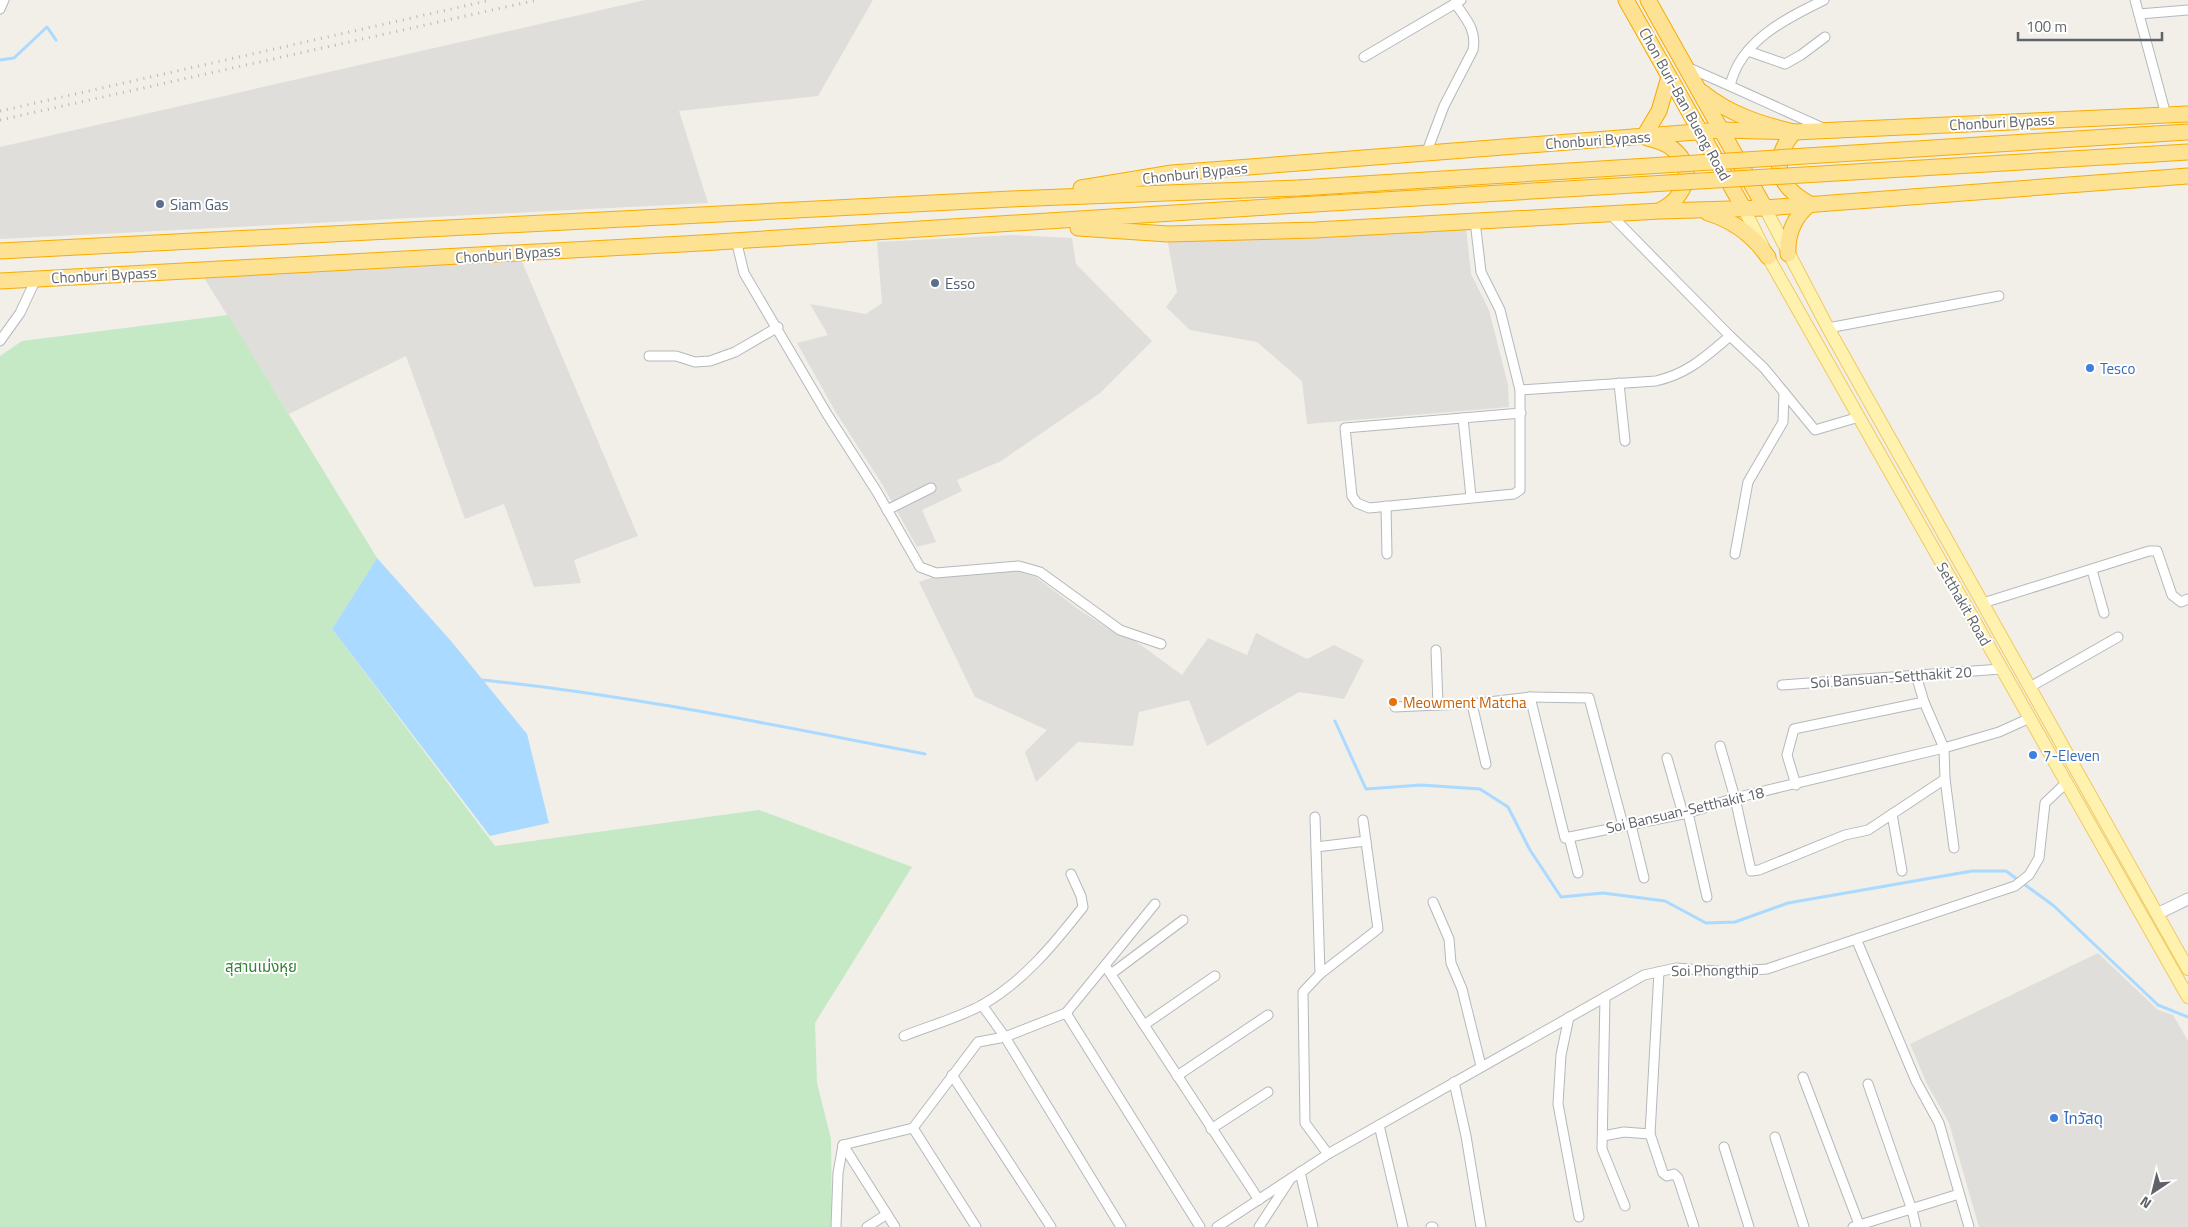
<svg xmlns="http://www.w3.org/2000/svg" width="2188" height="1227" font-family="'Titillium Web','Noto Sans Thai',sans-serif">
	<rect width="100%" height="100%" fill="#f1efe8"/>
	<g fill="#e0deda">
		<path d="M645,0H873L818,96L679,111L708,203L0,239V147Z"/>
		<path d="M1466,227L1471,274L1489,310L1508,385L1509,407L1307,424L1302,381L1257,342L1190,330L1166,307L1177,292L1167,238Z"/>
		<path d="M1012,235L1072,238L1076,264L1152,341L1100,393L1001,461L957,480L962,491L922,510L936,542L917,547L882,484L835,411L797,343L828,335L810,304L866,314L882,303L877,242Z"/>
		<path d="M518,252L638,536L574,560L581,583L534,587L504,504L465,519L406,356L289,414L199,270Z"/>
		<path d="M1015,570L1036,577L1078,609L1115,633L1134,640L1182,675L1208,638L1247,655L1256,633L1307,659L1334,645L1364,660L1344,699L1299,692L1207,746L1189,700L1139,712L1133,746L1078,742L1036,782L1025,752L1047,730L975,697L919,582L934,577Z"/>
		<path d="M2098,953L2158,1010L2173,1015L2188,1041V1227H1979L1949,1123L1927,1084L1910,1044Z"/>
	</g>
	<path fill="#c5e8c5" d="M228,315L377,558L332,629L495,846L759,810L912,867L815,1023L817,1083L831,1139L832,1227H0V356L22,341Z"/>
	<path fill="#aadaff" d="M377,558L451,641L527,734L549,823L490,836L332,629Z"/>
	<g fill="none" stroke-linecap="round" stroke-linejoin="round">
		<g stroke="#aadaff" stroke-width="3">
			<path d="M0,60L14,58L47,27L56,40"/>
			<path d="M483,680C631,695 778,726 925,754"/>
			<path d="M1335,721L1366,789L1421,785L1480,789L1508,807L1530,850L1561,897L1603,893L1665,901L1706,923L1735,922L1788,903L1972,871H2006L2054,906L2158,1005L2188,1017"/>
		</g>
		<g stroke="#b5b8bc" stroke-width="11">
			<g id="street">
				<path d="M2135,0L2166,115"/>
				<path d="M0,9L4,0"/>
				<path d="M2139,14L2188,10"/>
				<path d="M1748,51L1785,64L1801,55L1825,37"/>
				<path d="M1364,57L1461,0"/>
				<path d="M1687,67L1730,86"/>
				<path d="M1823,128L1730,86C1740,41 1785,19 1824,0"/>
				<path d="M1426,154L1444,106L1473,50C1477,30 1466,19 1455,3"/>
				<path d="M1610,214L1730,336L1764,368L1815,430L1859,417"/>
				<path d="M1475,221L1481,272L1500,310L1520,390V490L1514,494L1369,508L1357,503L1352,496L1345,428L1521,413"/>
				<path d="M736,240L744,273L827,414L877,492L920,567L936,573L1019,566L1040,572L1120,630L1161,644"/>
				<path d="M1828,328L1999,296"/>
				<path d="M0,341L20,313L36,279"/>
				<path d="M649,356H676L695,362L710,361L735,352L778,327"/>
				<path d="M1619,383L1625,441"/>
				<path d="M1520,390L1656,381C1689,373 1705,357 1730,336"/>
				<path d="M1463,418L1471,497"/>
				<path d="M1386,506L1387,554"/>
				<path d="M887,510L931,488"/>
				<path d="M1735,554L1748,482L1783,422L1784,392"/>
				<path d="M2092,570L2104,613"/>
				<path d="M1983,603L2149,551H2157L2172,595L2181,602L2188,599"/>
				<path d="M1436,650L1438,705L1472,704L1530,697L1565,838L1688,813L1735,798L1944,748L1999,732L2030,718"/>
				<path d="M1916,675L1924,702"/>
				<path d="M1782,685L2001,669"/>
				<path d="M2030,687L2118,637"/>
				<path d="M1530,697L1589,698L1623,825"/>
				<path d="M1472,704L1486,764"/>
				<path d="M1395,707L1438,705"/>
				<path d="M1720,746L1735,798L1751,871L1759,870L1845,835L1868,830L1945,779L1944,748L1924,702L1794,729L1787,755L1796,785"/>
				<path d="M1667,758L1683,814"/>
				<path d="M1945,779L1954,848"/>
				<path d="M1688,813L1707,897"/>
				<path d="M1892,814L1902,871"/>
				<path d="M1315,817L1320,974"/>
				<path d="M1631,825L1644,878"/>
				<path d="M1569,837L1578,873"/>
				<path d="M1316,847L1366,841"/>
				<path d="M1433,902L1449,939L1451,963L1462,989L1481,1066"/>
				<path d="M1857,941L1916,1081L1939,1123L1969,1227"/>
				<path d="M1106,967L1259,1200"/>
				<path d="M1659,972L1650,1134L1663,1173L1667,1176L1674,1174L1678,1178L1694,1227"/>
				<path d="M1111,974L1183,920"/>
				<path d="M1605,997L1602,1149L1625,1206"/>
				<path d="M982,1005L1005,1037L1121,1227"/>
				<path d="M1066,1013L1200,1227"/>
				<path d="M1569,1017L1561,1055L1558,1104L1579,1217"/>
				<path d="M1144,1025L1215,976"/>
				<path d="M904,1036C929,1026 958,1018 982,1005C1023,982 1054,944 1083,907L1081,896L1071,874"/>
				<path d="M952,1075L1051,1227"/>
				<path d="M1177,1076L1268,1015"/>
				<path d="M1803,1077L1860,1227"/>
				<path d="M1454,1082L1466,1136L1481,1227"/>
				<path d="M1868,1084L1912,1210L1916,1227"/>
				<path d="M1379,1125L1403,1227"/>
				<path d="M913,1128L976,1227"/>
				<path d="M1211,1129L1268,1092"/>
				<path d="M1603,1136L1624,1132L1650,1134"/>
				<path d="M1775,1137L1804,1227"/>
				<path d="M843,1145L913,1128L978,1042L1005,1037L1066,1013L1155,904"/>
				<path d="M843,1145L895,1227"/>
				<path d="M1724,1147L1749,1227"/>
				<path d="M1328,1154L1305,1123L1303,992L1320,974L1378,929L1363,820"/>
				<path d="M1300,1172L1313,1227"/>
				<path d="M836,1227L838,1173L843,1145"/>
				<path d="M867,1227L887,1214"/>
				<path d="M1217,1227L1328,1154L1644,975L1676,968L1728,972L1767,969L2015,886L2029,875L2039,858L2045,803L2066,783"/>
				<path d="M1259,1227L1289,1181"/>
				<path d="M1431,1227H1433"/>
				<path d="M1853,1227L1959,1194"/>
			</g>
		</g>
		<g stroke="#b6babf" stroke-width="13">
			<path id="secondary" d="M2157,914L2188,899"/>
		</g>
		<g stroke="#f2c960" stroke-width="14">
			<g id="primary">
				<path d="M1765,208L1828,328L2188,969"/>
				<path d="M1744,209L1768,257L2188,997"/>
			</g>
		</g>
		<g stroke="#f9ab00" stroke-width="17">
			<g id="highway">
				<path d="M1626,0L1744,209"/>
				<path d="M1648,0L1765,208"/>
				<path d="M1702,92C1729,114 1760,124 1794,132C1769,162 1777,186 1810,204"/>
				<path d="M2155,134L2188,132"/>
				<path d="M1644,136L1659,111L1669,77"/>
				<path d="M1647,138C1656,140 1666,143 1673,149C1698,169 1684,198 1661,210"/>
				<path d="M2155,154L2188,152"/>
				<path d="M1081,188L1172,173L1722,130L1794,132L2188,114"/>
				<path d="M1708,213C1734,221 1753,235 1768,257"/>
				<path d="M1078,228L1168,234L1315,230L1660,211L1765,208L2188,176"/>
				<path d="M0,251L1011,199L1299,188"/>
				<path d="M1788,254C1787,233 1794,217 1810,204"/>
				<path d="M0,281L701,243L1298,205"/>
			</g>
		</g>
		<use href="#street" stroke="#fff" stroke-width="9"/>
		<use href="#secondary" stroke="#fff" stroke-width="11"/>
		<use href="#primary" stroke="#fff2af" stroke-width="12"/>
		<use href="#highway" stroke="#fde293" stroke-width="15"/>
		<g stroke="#b6b7b8" stroke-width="3" stroke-dasharray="1 6" stroke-linecap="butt">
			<path d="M0,111L491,0"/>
			<path d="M0,120L537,0"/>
		</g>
		<g stroke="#f9ab00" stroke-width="17" stroke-linecap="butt">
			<g id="highway-bridge">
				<path d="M1299,188L2155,134"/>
				<path d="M1298,205L2155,154"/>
			</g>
		</g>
		<use href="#highway-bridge" stroke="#fde293" stroke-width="15"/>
	</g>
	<g fill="#5c6f8a" stroke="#fff" stroke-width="2">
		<circle cx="160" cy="204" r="5"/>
		<circle cx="935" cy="283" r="5"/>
	</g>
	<g fill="#3f7fe0" stroke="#fff" stroke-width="2">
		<circle cx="2090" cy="368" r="5"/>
		<circle cx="2033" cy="755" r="5"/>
		<circle cx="2054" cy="1118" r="5"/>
	</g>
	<circle fill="#e8710a" stroke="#fff" stroke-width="2" cx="1393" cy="702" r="5"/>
	<g text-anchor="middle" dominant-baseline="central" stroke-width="4" stroke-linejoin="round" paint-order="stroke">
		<g font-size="15" fill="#5f6368" stroke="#fff">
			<text transform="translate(1685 104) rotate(61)">Chon Buri-Ban Bueng Road</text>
			<text transform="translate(2002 122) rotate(-3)">Chonburi Bypass</text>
			<text transform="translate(1598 140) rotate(-4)">Chonburi Bypass</text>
			<text transform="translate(1195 173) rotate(-6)">Chonburi Bypass</text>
			<text transform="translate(508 254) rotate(-4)">Chonburi Bypass</text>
			<text transform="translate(104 275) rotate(-3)">Chonburi Bypass</text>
			<text transform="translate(1964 604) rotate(60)">Setthakit Road</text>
			<text transform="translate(1891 677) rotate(-4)">Soi Bansuan-Setthakit 20</text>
			<text transform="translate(1685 810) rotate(-13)">Soi Bansuan-Setthakit 18</text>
			<text transform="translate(1715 970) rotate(-1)">Soi Phongthip</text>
		</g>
		<g font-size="15" fill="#4e5e75" stroke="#fff" text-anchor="start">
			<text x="170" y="204">Siam Gas</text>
			<text x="945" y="283">Esso</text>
		</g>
		<g font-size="15" fill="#366cbe" stroke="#fff" text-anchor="start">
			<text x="2100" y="368">Tesco</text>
			<text x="2043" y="755">7-Eleven</text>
			<text x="2064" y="1118">ไทวัสดุ</text>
		</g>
		<g font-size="15" fill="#c56008" stroke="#fff" text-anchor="start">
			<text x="1403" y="702">Meowment Matcha</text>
		</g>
		<g font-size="15" fill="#348238" stroke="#fff">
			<text x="261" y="966">สุสานเม่งหุย</text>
		</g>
	</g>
	<g transform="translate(2153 1192) rotate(215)" stroke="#ffffff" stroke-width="4" paint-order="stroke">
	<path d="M0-4L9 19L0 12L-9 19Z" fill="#5f6368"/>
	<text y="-8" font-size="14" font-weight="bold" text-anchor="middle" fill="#5f6368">N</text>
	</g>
	<path d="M2018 32v8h144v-8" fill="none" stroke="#5f6368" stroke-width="2.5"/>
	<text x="2026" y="32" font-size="15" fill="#5f6368" stroke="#ffffff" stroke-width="4" paint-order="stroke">100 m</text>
</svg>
